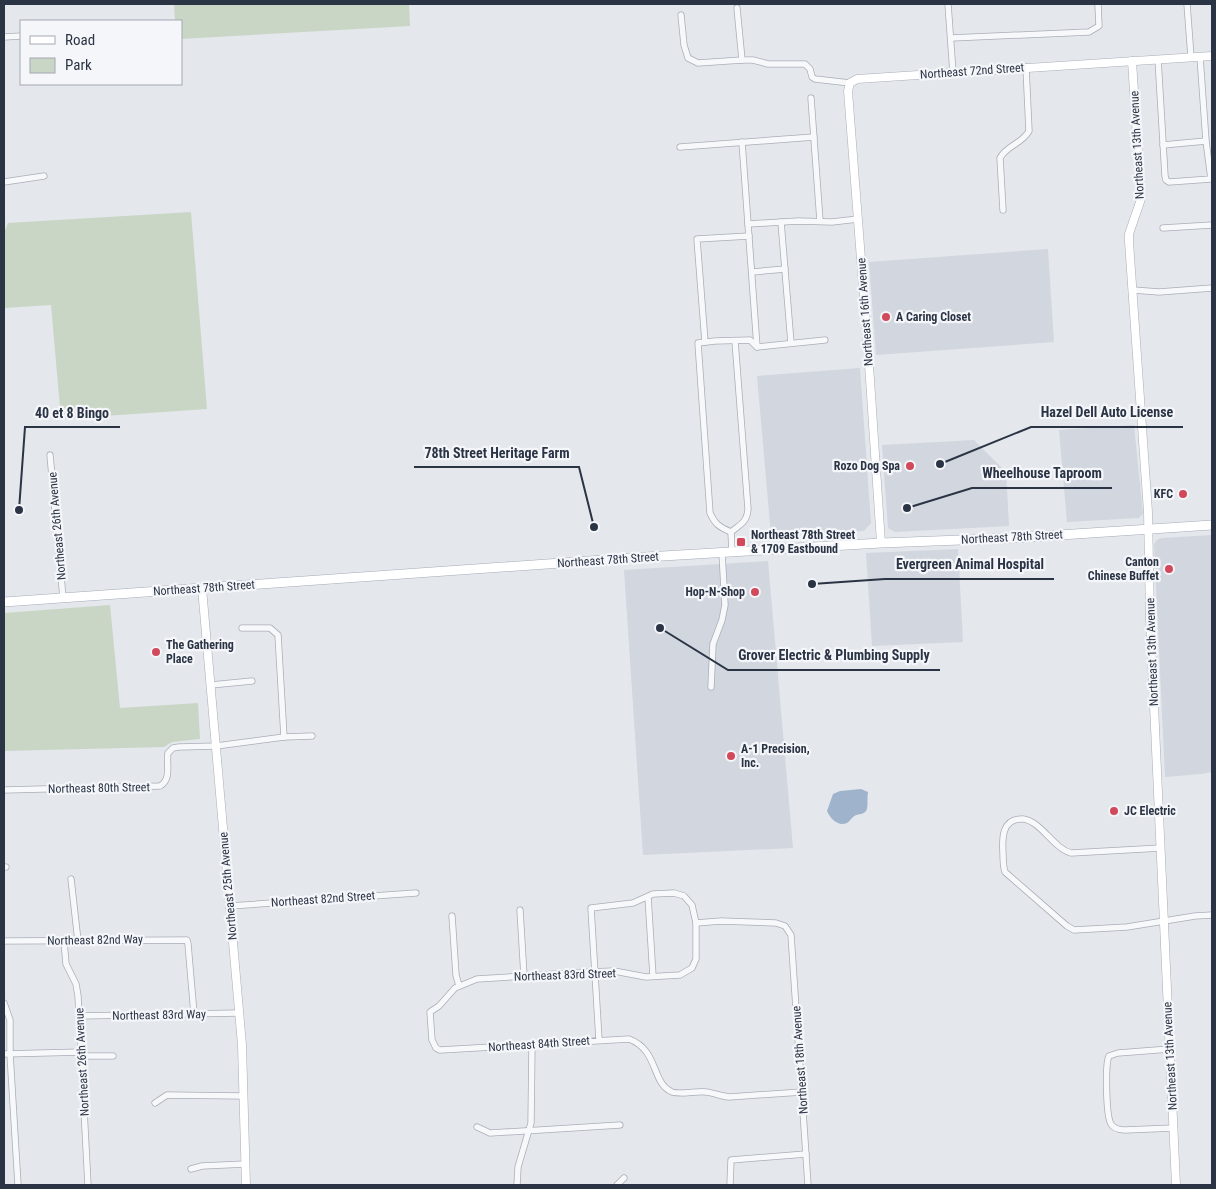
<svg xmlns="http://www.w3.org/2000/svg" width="1216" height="1189" font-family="'Roboto Condensed',sans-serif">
	<rect width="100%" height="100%" fill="#e4e7ec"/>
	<g fill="#d2d6de">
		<path d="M1048,249L1054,342L876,355L869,262Z"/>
		<path d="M860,368L871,523L864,531L771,535L757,376Z"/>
		<path d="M1134,425L1143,514L1139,518L1067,522L1059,430Z"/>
		<path d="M974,440L1006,472L1009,526L895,532L888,528L882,445Z"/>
		<path d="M1212,535V772L1201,774L1165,777L1154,544L1157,540L1162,538Z"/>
		<path d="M958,549L963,642L872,646L866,553Z"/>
		<path d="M768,561L793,848L643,855L624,570Z"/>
	</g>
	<g fill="#c9d6c5">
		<path d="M174,4H409L410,26L181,39V21H175Z"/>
		<path d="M191,212L207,409L61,419L51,305L4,308V233L8,223Z"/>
		<path d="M110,605L120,708L198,703L200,739L172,742L164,747L4,751V613Z"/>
	</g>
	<path fill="#9fb4cc" d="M861,789L868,792C867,797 868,804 867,809C865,814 861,814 856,815C852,817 850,821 847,823C838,827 830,818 827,811L833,794L840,791Z"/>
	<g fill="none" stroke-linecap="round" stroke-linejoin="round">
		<g stroke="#a9aeb7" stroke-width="7">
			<g id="street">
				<path d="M948,4L953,73"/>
				<path d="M1187,4L1191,57"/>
				<path d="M681,15L684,45L688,58L698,63L742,60L737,8"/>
				<path d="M4,37L21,36"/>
				<path d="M951,38L1089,32L1099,26L1098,4"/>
				<path d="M1158,59L1165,176L1166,180L1169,182L1211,179L1206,141L1200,57"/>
				<path d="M742,60H753L768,64H805L810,69L812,77L815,79L850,83"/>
				<path d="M811,98L820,221"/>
				<path d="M742,142L757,347"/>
				<path d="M1163,145L1206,141"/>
				<path d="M680,147L814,137"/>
				<path d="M4,182L44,176"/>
				<path d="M1003,210L1000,158C1007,145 1022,144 1029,131L1026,67"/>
				<path d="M781,222L791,343"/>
				<path d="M748,224L798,221L832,222L858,219"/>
				<path d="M1163,228L1212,225"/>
				<path d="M752,272L785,269"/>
				<path d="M1133,290L1159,292L1212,288"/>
				<path d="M705,342L697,239L749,236"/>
				<path d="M50,455L63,598"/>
				<path d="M731,532C719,527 715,524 710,513L698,343L715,341L750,340L757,347L825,340"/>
				<path d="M732,552L731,532C741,524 747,522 748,509L735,341"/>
				<path d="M242,628H270L278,635L284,737"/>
				<path d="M211,685L252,681"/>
				<path d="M711,687L713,644L722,620L725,605L722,553"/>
				<path d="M4,790L160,786C172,779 166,764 168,753L173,748L179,747L216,746L284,737L312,736"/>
				<path d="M1161,848L1071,853C1053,848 1041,821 1023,819C1002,818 1002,838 1003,853C1003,860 1003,866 1005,872L1067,926L1074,930L1127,927L1195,916L1212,915"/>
				<path d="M4,867H6"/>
				<path d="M71,879L78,941"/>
				<path d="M648,897L653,976"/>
				<path d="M230,906L416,893"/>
				<path d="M520,910L524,976"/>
				<path d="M452,916L456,975L459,986"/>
				<path d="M696,923L721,921L776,923L785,926L791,935L808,1185"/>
				<path d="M4,941L187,940L188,944L194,1014"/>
				<path d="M64,941L66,964L76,984L78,996L88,1185"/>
				<path d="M4,1003L10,1020V1054L18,1185"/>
				<path d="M79,1016L239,1013"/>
				<path d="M599,1040L591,908L633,903L653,894L674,893L684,896L692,905L696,923V959L692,968L680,975L646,977L614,971L587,972L477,979L455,988L439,1006L430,1012L432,1040L436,1048L440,1050L629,1039C659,1050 651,1083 672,1092C675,1093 679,1093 683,1093C691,1093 699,1091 706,1092C714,1093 721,1096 729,1097L802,1092"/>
				<path d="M1170,1049L1118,1053L1109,1056C1105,1064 1106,1116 1111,1124C1114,1129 1119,1130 1125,1130L1174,1128"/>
				<path d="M4,1054L81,1052L87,1056H113"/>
				<path d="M155,1103L167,1095L243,1096"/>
				<path d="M477,1127L490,1133L620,1125"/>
				<path d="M191,1169L202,1166L245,1164"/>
				<path d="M517,1185L518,1167L531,1123L532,1045"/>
				<path d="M617,1185L624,1178"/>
				<path d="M730,1185L731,1160L806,1154"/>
			</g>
		</g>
		<g stroke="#a9aeb7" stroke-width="9">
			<g id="secondary">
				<path d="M1132,61L1141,199L1129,234V242L1148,512L1150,618L1176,1185"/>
				<path d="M881,543L868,350L848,91L850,83L857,79L1212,56"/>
				<path d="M202,588L242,1045L246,1185"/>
			</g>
		</g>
		<g stroke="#a3abb8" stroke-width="10">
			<path id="primary" d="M4,602L646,557L881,543L1014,538L1212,525"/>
		</g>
		<use href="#street" stroke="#f7f8fa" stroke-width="5.5"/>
		<use href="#secondary" stroke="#fff" stroke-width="8"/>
		<use href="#primary" stroke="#fff" stroke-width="9"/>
	</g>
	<g fill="#d1495b" stroke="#f4f6f9" stroke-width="2">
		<circle cx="886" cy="317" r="5"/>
		<circle cx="910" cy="466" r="5"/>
		<circle cx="1183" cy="494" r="5"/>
		<rect x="736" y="537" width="10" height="10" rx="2.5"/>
		<circle cx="1169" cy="569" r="5"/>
		<circle cx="755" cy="592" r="5"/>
		<circle cx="156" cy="652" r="5"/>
		<circle cx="731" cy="756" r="5"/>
		<circle cx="1114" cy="811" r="5"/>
	</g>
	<g text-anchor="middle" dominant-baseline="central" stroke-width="4.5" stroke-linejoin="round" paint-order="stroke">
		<g font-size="12" fill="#2b3445" stroke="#f4f6f9">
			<text transform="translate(972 71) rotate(-4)">Northeast 72nd Street</text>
			<text transform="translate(1137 145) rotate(-93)">Northeast 13th Avenue</text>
			<text transform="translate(865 312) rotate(-94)">Northeast 16th Avenue</text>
			<text transform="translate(57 526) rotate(-95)">Northeast 26th Avenue</text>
			<text transform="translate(1012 537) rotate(-3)">Northeast 78th Street</text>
			<text transform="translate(608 560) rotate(-4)">Northeast 78th Street</text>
			<text transform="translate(204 588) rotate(-4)">Northeast 78th Street</text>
			<text transform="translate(1152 652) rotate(-92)">Northeast 13th Avenue</text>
			<text transform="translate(99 788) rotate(-1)">Northeast 80th Street</text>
			<text transform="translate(228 886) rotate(-95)">Northeast 25th Avenue</text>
			<text transform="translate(323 899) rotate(-4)">Northeast 82nd Street</text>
			<text transform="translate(95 940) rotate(-1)">Northeast 82nd Way</text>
			<text transform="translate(565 975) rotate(-2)">Northeast 83rd Street</text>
			<text transform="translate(159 1015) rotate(-1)">Northeast 83rd Way</text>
			<text transform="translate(539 1044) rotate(-4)">Northeast 84th Street</text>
			<text transform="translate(1170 1056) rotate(-93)">Northeast 13th Avenue</text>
			<text transform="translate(800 1060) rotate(-94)">Northeast 18th Avenue</text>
			<text transform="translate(82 1062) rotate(-93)">Northeast 26th Avenue</text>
		</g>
		<g font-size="12" font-weight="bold" fill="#2b3445" stroke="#f4f6f9" text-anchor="start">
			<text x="896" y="317">A Caring Closet</text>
			<text x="900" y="466" text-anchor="end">Rozo Dog Spa</text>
			<text x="1173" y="494" text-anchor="end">KFC</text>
			<text x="751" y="535">Northeast 78th Street<tspan x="751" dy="14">&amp; 1709 Eastbound</tspan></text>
			<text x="1159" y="562" text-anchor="end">Canton<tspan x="1159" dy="14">Chinese Buffet</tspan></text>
			<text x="745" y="592" text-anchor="end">Hop-N-Shop</text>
			<text x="166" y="645">The Gathering<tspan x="166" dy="14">Place</tspan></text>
			<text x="741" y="749">A-1 Precision,<tspan x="741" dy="14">Inc.</tspan></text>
			<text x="1124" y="811">JC Electric</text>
		</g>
	</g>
	<path fill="none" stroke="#2b3445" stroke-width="2" d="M940 464L1031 427H1183M19 510L25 427H120M594 527L579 467H414M907 508L972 488H1112M812 584L885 579H1054M660 628L728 670H940"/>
	<g fill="#2b3445" stroke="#f4f6f9" stroke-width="2">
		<circle cx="940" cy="464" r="5"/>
		<circle cx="19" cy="510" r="5"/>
		<circle cx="594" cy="527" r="5"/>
		<circle cx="907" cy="508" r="5"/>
		<circle cx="812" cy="584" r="5"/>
		<circle cx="660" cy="628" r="5"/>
	</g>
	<g font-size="14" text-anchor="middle" font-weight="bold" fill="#2b3445" stroke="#f4f6f9" stroke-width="4.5" stroke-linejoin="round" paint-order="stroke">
		<text x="1107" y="417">Hazel Dell Auto License</text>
		<text x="72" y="418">40 et 8 Bingo</text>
		<text x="497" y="458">78th Street Heritage Farm</text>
		<text x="1042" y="478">Wheelhouse Taproom</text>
		<text x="970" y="569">Evergreen Animal Hospital</text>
		<text x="834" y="660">Grover Electric &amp; Plumbing Supply</text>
	</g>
	<rect width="1216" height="1189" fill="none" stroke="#2b3445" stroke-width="10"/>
	<rect x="20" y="20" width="162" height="65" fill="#f4f6f9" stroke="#a4a8b1"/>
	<rect x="30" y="36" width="25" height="8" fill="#ffffff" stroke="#a4a8b1"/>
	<text x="65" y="45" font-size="15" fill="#2b3445">Road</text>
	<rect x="30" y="58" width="25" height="15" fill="#c9d6c5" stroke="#a4a8b1"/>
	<text x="65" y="70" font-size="15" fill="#2b3445">Park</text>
</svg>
